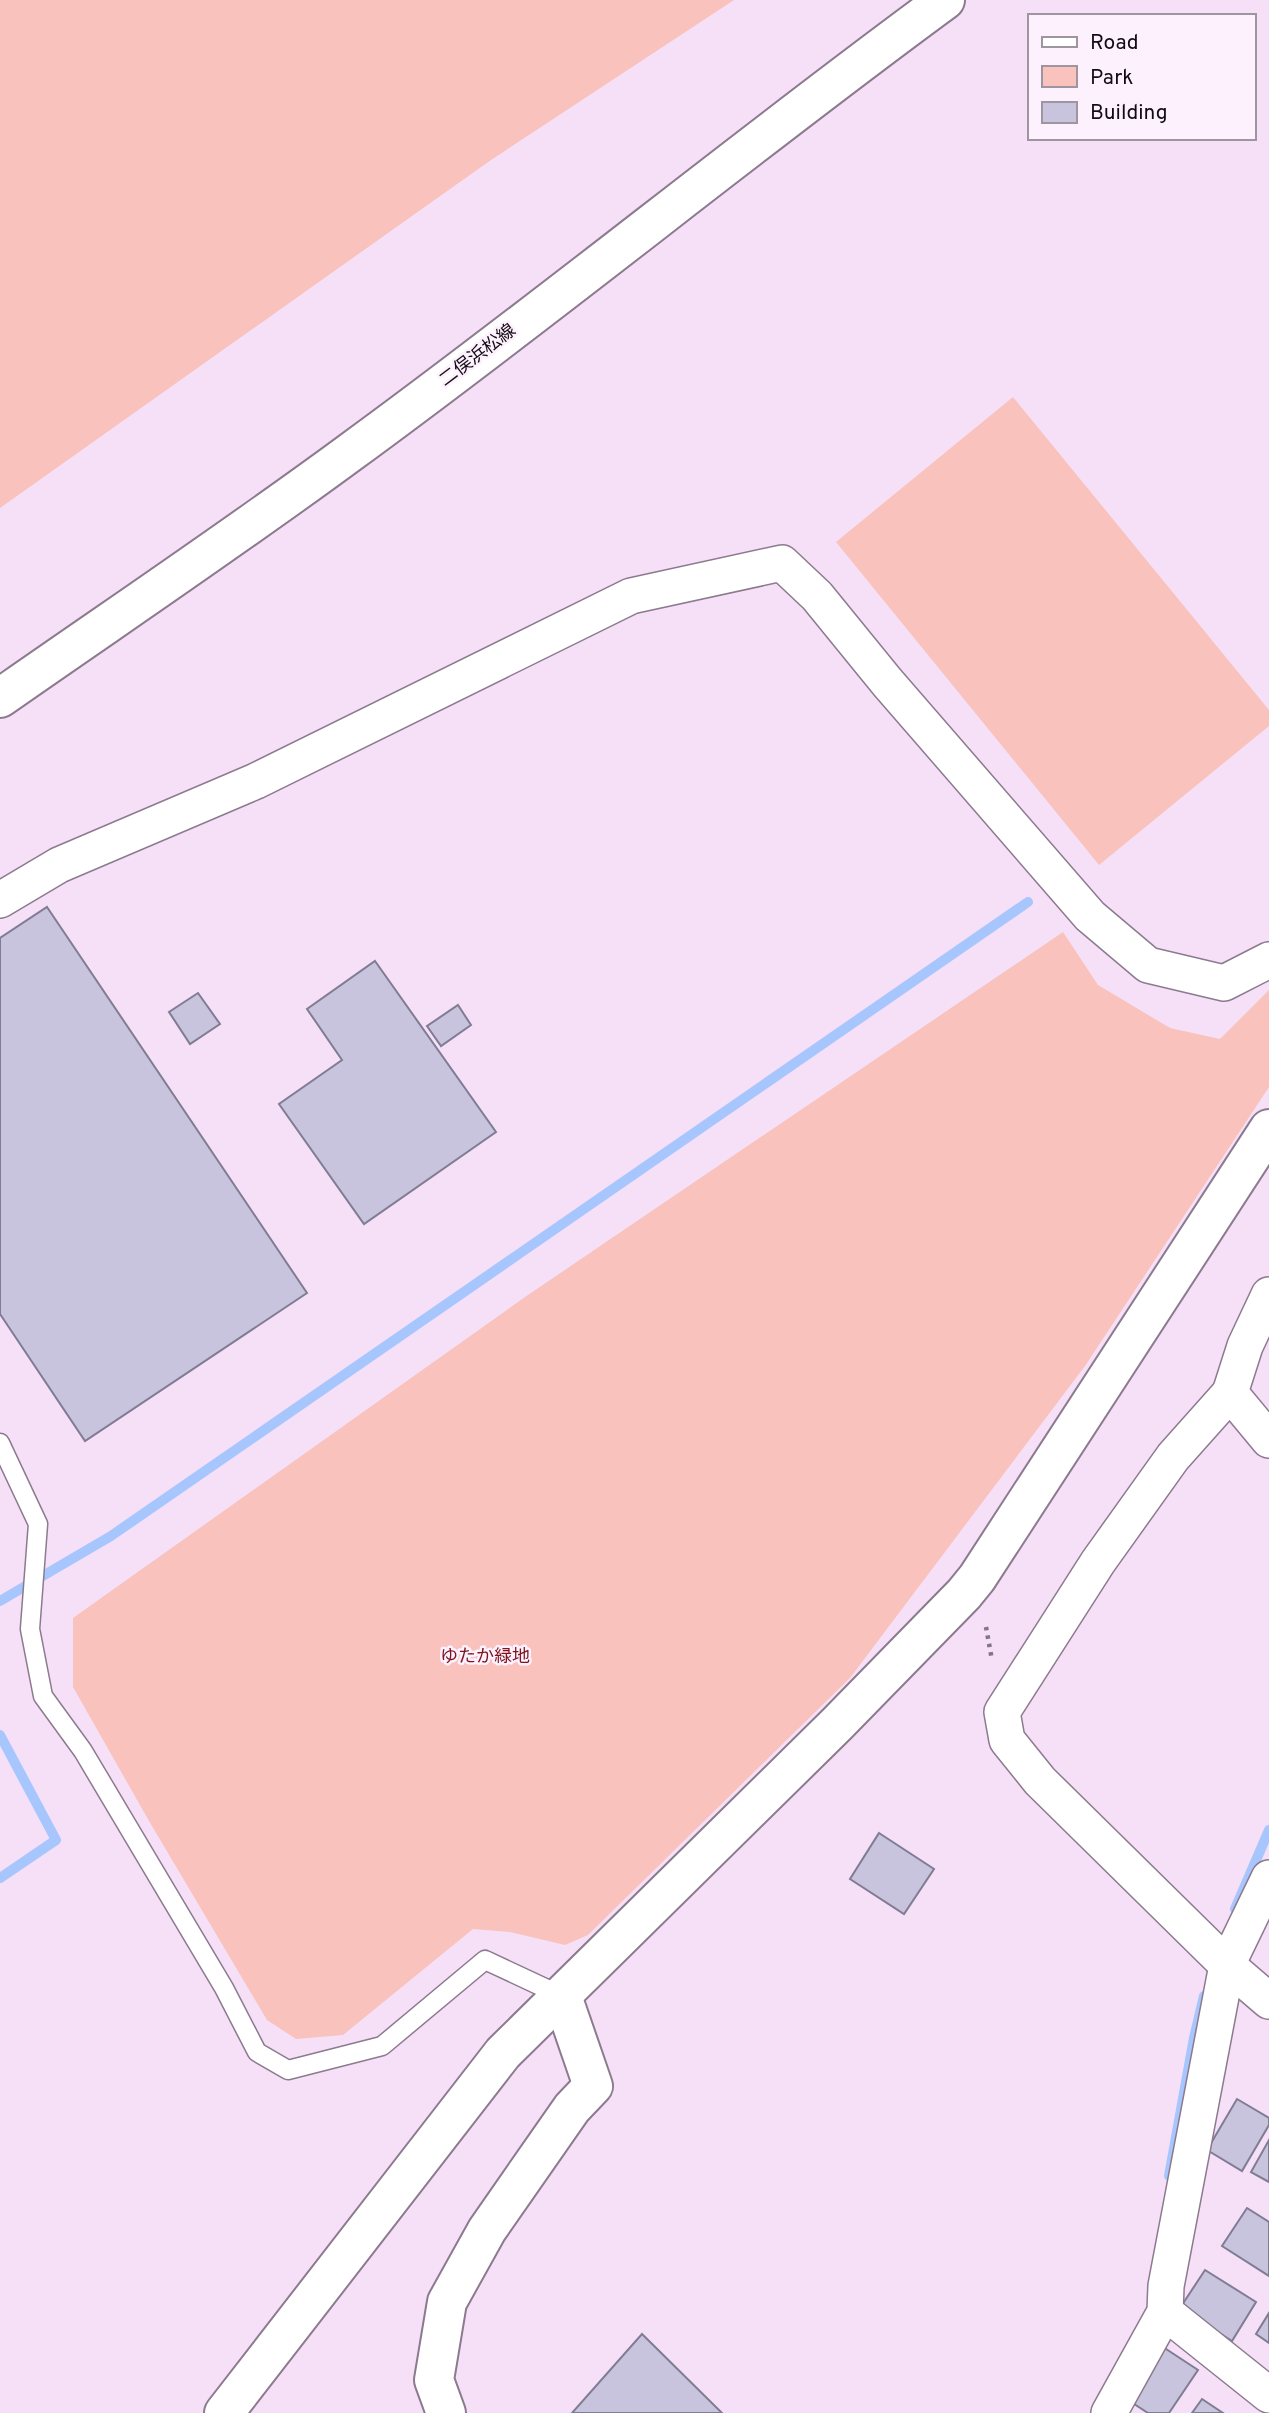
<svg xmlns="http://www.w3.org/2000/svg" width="1269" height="2413" font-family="Overpass,'Noto Sans JP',sans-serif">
	<rect width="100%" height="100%" fill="#f5e0f7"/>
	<g fill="#f9c2bd">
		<path d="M0,0H734L491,160L0,508Z"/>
		<path d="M1013,397L1269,710V726L1099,865L836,542Z"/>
		<path d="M1063,932L1098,985L1170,1028L1220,1039L1269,990V1087L1085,1366L850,1678L588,1935L565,1945L510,1932L473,1929L343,2035L296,2039L267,2020L149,1821L73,1687V1618L525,1297Z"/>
	</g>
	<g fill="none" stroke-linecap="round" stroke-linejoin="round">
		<g stroke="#a6c6fd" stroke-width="10">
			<path d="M0,1601L111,1536L1028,902"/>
			<path d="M0,1735L56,1840L0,1878"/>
			<path d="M1235,1909L1269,1830"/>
			<path d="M1169,2176L1194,2038L1204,1996"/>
		</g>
	</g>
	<g fill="#c8c4de" stroke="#807c94" stroke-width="2">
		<path d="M47,907L307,1293L85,1441L0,1314V938Z"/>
		<path d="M375,961L496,1132L364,1224L279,1104L342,1060L307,1009Z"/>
		<path d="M198,993L220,1024L190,1044L169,1012Z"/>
		<path d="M458,1005L471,1025L441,1046L427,1026Z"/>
		<path d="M879,1833L934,1869L904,1914L850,1879Z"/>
		<path d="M1237,2099L1269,2118V2125L1242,2171L1207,2150Z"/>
		<path d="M1269,2140V2182L1251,2172Z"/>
		<path d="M1247,2208L1269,2222V2276L1222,2246Z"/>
		<path d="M1205,2270L1256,2302L1232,2341L1180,2308Z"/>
		<path d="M1269,2313V2343L1256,2334Z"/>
		<path d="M642,2334L722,2413H572Z"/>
		<path d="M1163,2347L1198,2370L1169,2413H1148L1128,2400Z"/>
		<path d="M1202,2399L1223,2413H1192Z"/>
	</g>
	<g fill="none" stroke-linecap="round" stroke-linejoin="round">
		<g stroke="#8c7a8e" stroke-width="21">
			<path id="lane" d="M0,1443L38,1524L30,1629L43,1696L83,1751L224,1988L257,2052L288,2070L382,2046L485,1960L562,1996"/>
		</g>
		<g stroke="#8c7a8e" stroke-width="38">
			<g id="street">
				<path d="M0,900L59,865L256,781L631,596L782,563L817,596L887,682L1090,916L1148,965L1224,983L1269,960"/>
				<path d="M1269,1295L1245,1346L1230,1393L1269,1440"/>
				<path d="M1230,1393L1173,1457L1098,1562L1002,1712L1007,1740L1040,1781L1227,1965L1269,2001"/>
				<path d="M1165,2312L1269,2395"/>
				<path d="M1109,2413L1165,2312L1166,2286L1227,1965L1269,1878"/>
			</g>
		</g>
		<g stroke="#8c7a8e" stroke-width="42">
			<g id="secondary">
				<path d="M0,698C116,617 234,538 348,454C550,307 743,148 945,0"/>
				<path d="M224,2413L503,2053L838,1723L964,1594L977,1578L1269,1129"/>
				<path d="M446,2413L434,2380L447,2302L487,2230L572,2108L593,2086L562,1996"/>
			</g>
		</g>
		<path stroke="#837584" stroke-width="4.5" stroke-dasharray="3.5 5" stroke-linecap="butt" d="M986,1627L992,1660"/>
		<use href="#lane" stroke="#fff" stroke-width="18"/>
		<use href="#street" stroke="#fff" stroke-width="35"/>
		<use href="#secondary" stroke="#fff" stroke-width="38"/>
	</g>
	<g text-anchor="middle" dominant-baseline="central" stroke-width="5" stroke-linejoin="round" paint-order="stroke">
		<g font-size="18" fill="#120b12" stroke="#fdf1fe">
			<text transform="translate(478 356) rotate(-37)">二俣浜松線</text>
		</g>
		<g font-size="18" fill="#7c1419" stroke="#fdf1fe">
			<text x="485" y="1657">ゆたか緑地</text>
		</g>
	</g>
	<rect x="1028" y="14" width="228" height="126" fill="#fdf1fe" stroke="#9f95a0" stroke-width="2"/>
	<rect x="1042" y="37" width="35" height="10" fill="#ffffff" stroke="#9f95a0" stroke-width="2"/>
	<text x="1090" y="49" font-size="21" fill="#120b12">Road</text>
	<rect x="1042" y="66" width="35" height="21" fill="#f9c2bd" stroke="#9f95a0" stroke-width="2"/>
	<text x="1090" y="84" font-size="21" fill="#120b12">Park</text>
	<rect x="1042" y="102" width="35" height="21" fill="#c8c4de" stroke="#9f95a0" stroke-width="2"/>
	<text x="1090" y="119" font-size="21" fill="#120b12">Building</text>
</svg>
